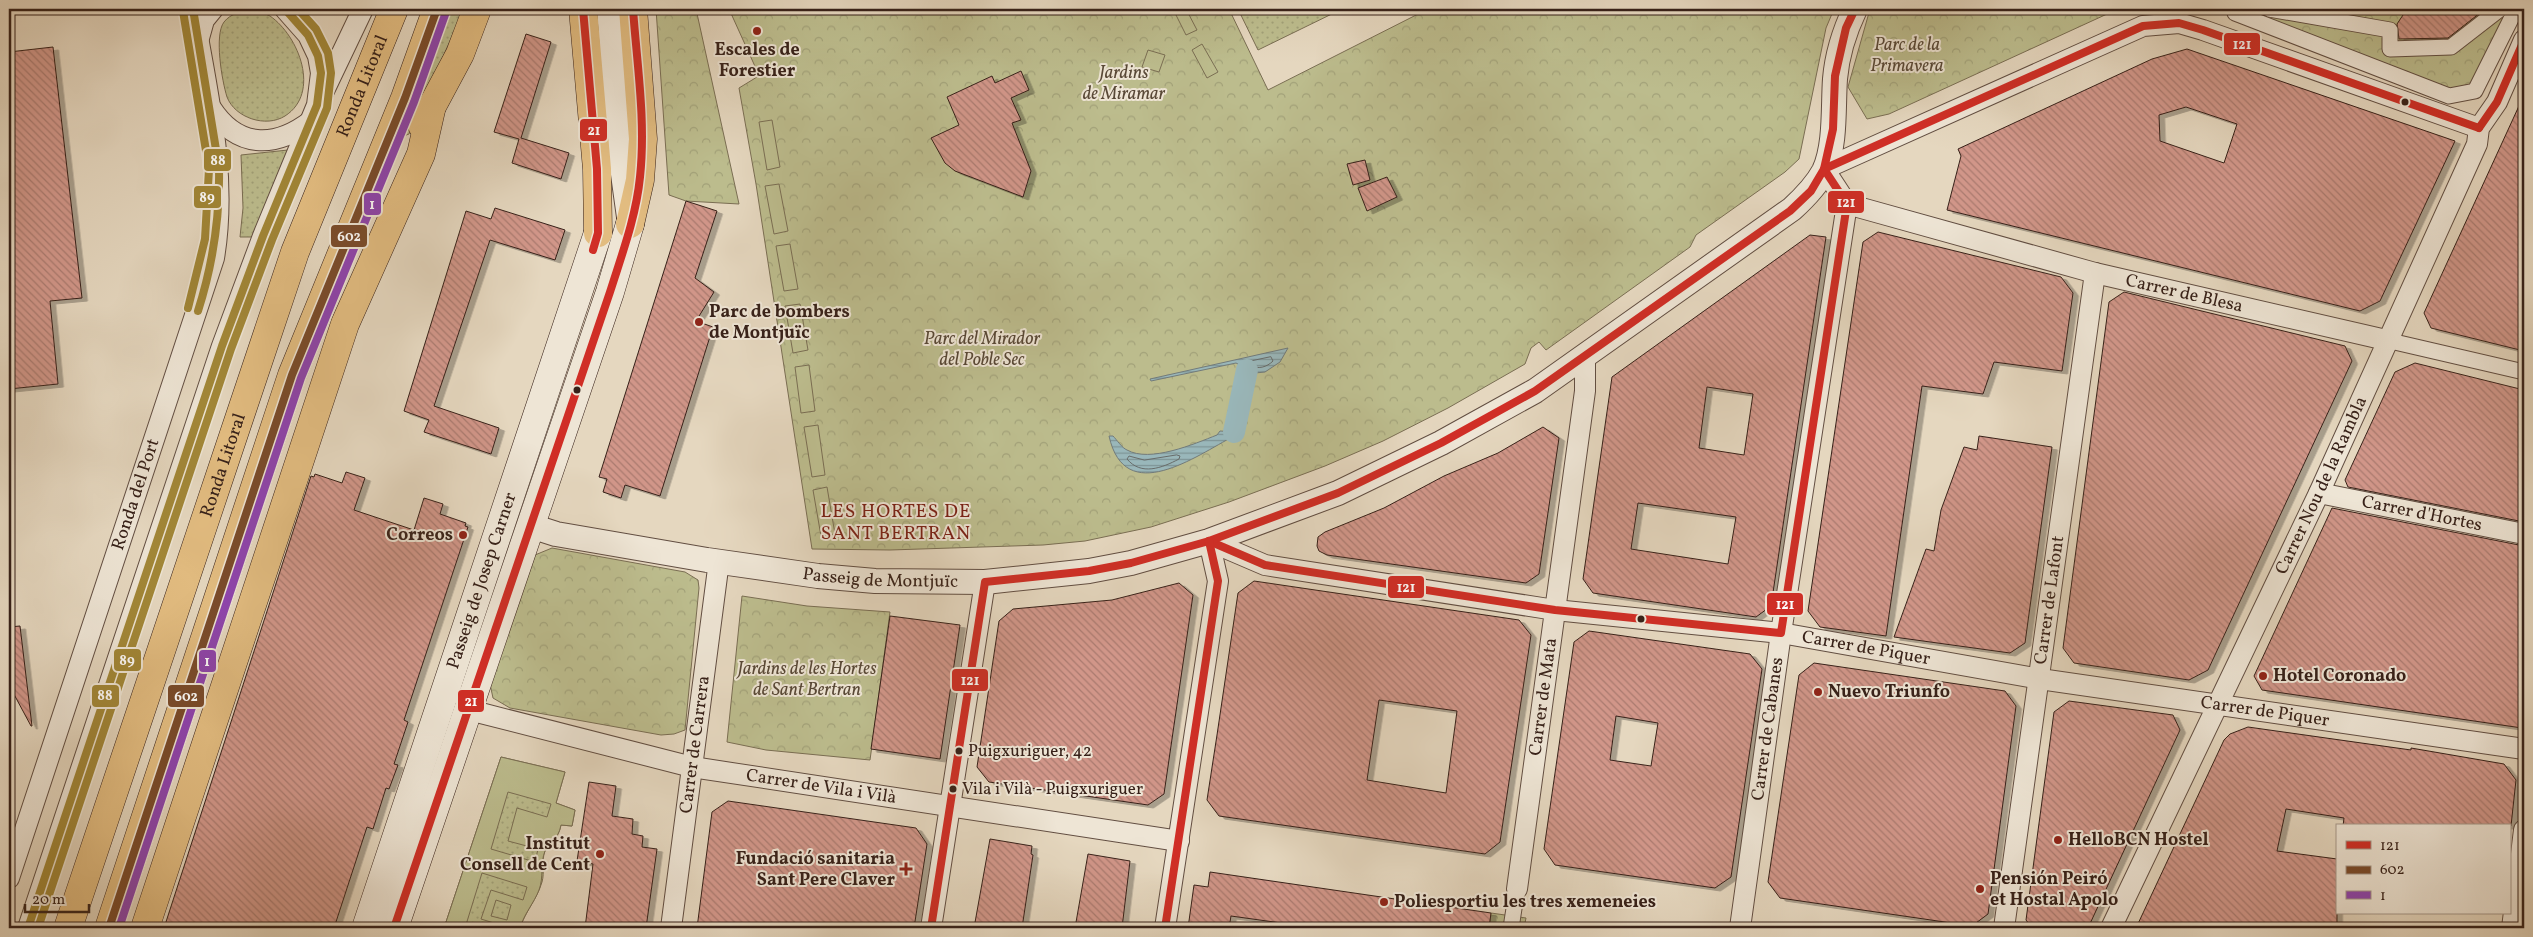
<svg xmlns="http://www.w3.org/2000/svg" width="2533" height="937" font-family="Vollkorn,serif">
	<defs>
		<pattern id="grass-dots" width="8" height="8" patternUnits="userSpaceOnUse" patternTransform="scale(1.25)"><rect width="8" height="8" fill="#bcbc8d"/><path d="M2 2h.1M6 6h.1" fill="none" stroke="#a2a179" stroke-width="1.8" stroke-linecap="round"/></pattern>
		<pattern id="park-crowns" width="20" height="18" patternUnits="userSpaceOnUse" patternTransform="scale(1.25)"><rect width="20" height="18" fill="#bcbc8d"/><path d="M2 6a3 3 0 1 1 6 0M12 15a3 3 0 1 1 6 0" fill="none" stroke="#a2a179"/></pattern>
		<pattern id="water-rules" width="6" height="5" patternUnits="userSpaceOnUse" patternTransform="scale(1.25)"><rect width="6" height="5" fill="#99b7ba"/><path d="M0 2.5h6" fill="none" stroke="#7e9496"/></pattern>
		<pattern id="building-back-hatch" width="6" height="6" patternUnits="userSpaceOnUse" patternTransform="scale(1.25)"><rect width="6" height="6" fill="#d19689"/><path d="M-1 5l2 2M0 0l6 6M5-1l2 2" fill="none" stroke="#aa7a6f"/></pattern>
		<filter id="shadow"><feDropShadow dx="5.5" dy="3" stdDeviation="0" flood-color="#0004"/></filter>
	</defs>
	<rect width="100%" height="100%" fill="#e5d7bf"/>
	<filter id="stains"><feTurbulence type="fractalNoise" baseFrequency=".004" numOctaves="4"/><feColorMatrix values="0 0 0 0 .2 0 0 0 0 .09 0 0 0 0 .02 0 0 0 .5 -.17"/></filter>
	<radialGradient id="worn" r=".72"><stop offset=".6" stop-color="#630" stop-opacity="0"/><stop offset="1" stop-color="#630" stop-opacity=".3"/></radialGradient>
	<g fill="url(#grass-dots)" stroke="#7a6e53">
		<path d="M449,9H464L409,134L401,137Z"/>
		<path d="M1238,9H1342L1258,50Z"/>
		<path d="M251,11C257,12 265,13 270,16C299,36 321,93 285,116C266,128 235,118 227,97C222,81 214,35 224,22C231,13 241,12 251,11Z"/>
		<path d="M288,150L252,237H240L243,208L241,155Z"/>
		<path d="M501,757L565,772L556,803L575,810L572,826L561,825C558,841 550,839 545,851C541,861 545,872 542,882C537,899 525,912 520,928H444Z"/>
	</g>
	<g fill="url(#park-crowns)" stroke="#7a6e53">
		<path d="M656,9H696L739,204L686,201L669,195Z"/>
		<path d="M729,9H1229L1268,90L1428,9H1834L1826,28L1799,159L1785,172L1696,235L1690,247L1546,350L1539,342L1531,348L1525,364L1448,408L1383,441L1325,466L1229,502L1151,527L1085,541L1043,545L890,550L812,549L756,184L739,88L757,77L758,73Z"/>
		<path d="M1870,9H2118L1889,114L1867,119L1848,87Z"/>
		<path d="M2222,9H2510L2473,89L2449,93L2264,20Z"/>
		<path d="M552,548L685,572L698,580L699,588L685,730L674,734L661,735L510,708L493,698L490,684L535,555Z"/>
		<path d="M742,596L807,606L890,612L870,760L766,750L727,742Z"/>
		<path d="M1491,913L1526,918L1524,928H1489Z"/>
	</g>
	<g fill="#bcbc8d" stroke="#7a6e53" fill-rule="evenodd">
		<path d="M1173,9H1186L1197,30L1186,35Z"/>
		<path d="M1202,44L1218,72L1207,78L1192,50Z"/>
		<path d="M1148,50L1165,55L1159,72L1142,67Z"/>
		<path d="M772,120L780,167L767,170L759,122Z"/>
		<path d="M779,184L788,231L774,234L765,186Z"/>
		<path d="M790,244L798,289L784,291L776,246Z"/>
		<path d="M800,304L808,350L793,353L785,306Z"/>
		<path d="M809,365L815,411L801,413L795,367Z"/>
		<path d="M818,425L825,475L812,477L804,427Z"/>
		<path d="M827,487L835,534L821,536L813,490Z"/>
		<path d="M501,757L565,772L556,803L575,810L572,826L561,825C558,841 550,839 545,851C540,863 544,877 539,890C534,903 524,914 520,928H510L481,919L491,890L523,900L527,887L482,873L465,928H444ZM508,792L551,804L547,817L517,808L508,841L538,849L535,862L491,849ZM496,900L511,905L507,920L491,916Z"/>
	</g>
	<g fill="url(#water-rules)" stroke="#727b7a">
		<path d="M1288,348L1280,362L1265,372L1255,373L1236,363L1151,381L1150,379Z"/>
		<path d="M1220,431L1236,432L1234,436C1196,456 1125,508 1109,436H1113C1117,440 1122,448 1127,450C1150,463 1194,444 1217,435Z"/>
	</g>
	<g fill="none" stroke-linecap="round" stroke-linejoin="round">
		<g stroke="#686c6a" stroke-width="1">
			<path d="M1271,357L1273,361C1267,367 1258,370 1250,365L1252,361Z"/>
			<path d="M1177,455L1180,456L1179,459C1162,468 1141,476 1127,459L1129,456L1144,460Z"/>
		</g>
		<path stroke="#99b7ba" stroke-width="22" d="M1234,432L1247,370"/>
	</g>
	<g fill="url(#building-back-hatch)" stroke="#372119" fill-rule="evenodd" filter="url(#shadow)">
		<path d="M2407,9H2485L2448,38L2399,39L2397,24Z"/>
		<path d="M526,34L551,42L521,138L569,153L561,179L512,163L519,139L494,132Z"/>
		<path d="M53,47L82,298L50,301L58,384L9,389V52Z"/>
		<path d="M2187,49L2455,141L2380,301L2360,311L1947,210L1961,156L1958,149L2152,59ZM2186,107L2237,124L2224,163L2160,141L2159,115Z"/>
		<path d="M1021,71L1029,90L1011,98L1021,120L1012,123L1031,171L1023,197L955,171L945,163L931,138L959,125L947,97L992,76L995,83Z"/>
		<path d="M2524,95V351L2431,328L2424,313Z"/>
		<path d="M1365,160L1370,180L1353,185L1347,164Z"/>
		<path d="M1387,177L1397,197L1367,211L1358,188Z"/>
		<path d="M686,201L717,211L695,278L714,292L696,321L713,327L660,496L625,485L621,498L603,492L607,479L599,477Z"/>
		<path d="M495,208L565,230L555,260L490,240L434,406L499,428L491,454L424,432L429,420L404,411L466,211L491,219Z"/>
		<path d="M1878,232L2061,277L2073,293L2062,371L1994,362L1983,394L1922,386L1886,636L1820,627L1808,611L1863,242Z"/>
		<path d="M1810,235L1826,237L1771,606L1756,617L1593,593L1583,579L1612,377ZM1707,387L1753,394L1744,455L1699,448ZM1638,503L1736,517L1728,564L1631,549Z"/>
		<path d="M2124,292L2345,346L2352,361L2208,670L2189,680L2074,663L2063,648L2109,302Z"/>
		<path d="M2415,363L2524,390V522L2348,487L2345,480L2395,372Z"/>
		<path d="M1543,427L1559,438L1539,574L1526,583L1327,555L1319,551L1317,546L1318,537L1325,532L1384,508L1444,476L1498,453Z"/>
		<path d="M1979,436L2052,447L2025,643L2010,653L1894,637L1926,549L1934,551L1941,510L1964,447L1977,450Z"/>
		<path d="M346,472L365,478L354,510L414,530L424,498L443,504L440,514L466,523L465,526L468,527L404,720L408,722L394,764L398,765L389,789L386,788L373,829L367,827L334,928H164L311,476L314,477L315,474L342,483Z"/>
		<path d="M2332,508L2524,546L2522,728L2262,690L2254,676Z"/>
		<path d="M1254,581L1519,620L1531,635L1500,842L1485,854L1219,816L1207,800L1217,735L1238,593ZM1379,700L1457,711L1446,793L1367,780Z"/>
		<path d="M1179,583L1193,595L1164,794L1148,805L989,782L977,767L999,621L1013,609L1112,600Z"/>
		<path d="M890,616L960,625L940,759L871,749Z"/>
		<path d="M20,626L32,726H31L9,685V627Z"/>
		<path d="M1589,631L1750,654L1762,669L1731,877L1715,888L1555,865L1544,849L1574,642ZM1616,716L1658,723L1651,766L1610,760Z"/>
		<path d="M1814,663L2005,691L2016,706L1988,914L1972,926L1780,898L1768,882L1799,675Z"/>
		<path d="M2069,701L2173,715L2180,730L2088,928H2032L2026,920L2054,712Z"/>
		<path d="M2248,727L2411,750V748L2504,764L2516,780L2511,826H2343L2344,818L2286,809L2277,851L2337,859V928H2136L2224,740L2230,734Z"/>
		<path d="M589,782L616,786L612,816L633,819L632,834L643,836L642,847L657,849L646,928H585L593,864L577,861Z"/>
		<path d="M728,801L916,828L927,844L914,928H854L832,925V928H697L712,812Z"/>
		<path d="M990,839L1032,846L1031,854L1033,855L1022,928H974Z"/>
		<path d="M1088,854L1130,861L1122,928H1075Z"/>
		<path d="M1210,872L1491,913L1489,928H1317L1231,916L1229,928H1188L1194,885L1208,887Z"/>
	</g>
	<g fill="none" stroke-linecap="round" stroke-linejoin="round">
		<g stroke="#624e42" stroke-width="17">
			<g id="pedestrian">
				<path d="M2236,9L2235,13L2449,96L2475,91L2516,9"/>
				<path d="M2269,9L2390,30V49L2451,47L2500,9"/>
				<path d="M2386,340L2524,372"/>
				<path d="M1511,928L1517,889"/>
			</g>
		</g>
		<g stroke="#624e42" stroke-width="22">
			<g id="minor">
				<path d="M199,38L204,20L213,9"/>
				<path d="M322,95L363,9"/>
				<path d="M211,108C237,148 274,149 311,121"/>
				<path d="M1847,204L1824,169L2143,26L2179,23L2203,30L2479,128"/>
				<path id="s1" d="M1847,204L2095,273L2386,340"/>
				<path id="s2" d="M2319,493L2524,534"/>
				<path id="s3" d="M1209,541L1265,565L1555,610L1781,633L2040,679L2524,749"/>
				<path id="s4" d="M469,710L692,767L1179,841"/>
				<path id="s5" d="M9,878L214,258C228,174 207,92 193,9"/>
				<path id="s6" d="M1517,889L1585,391V355"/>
				<path d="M28,928L222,346L263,236L317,105L321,73L318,56L308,35L285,9"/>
				<path id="s7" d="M671,928L719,561"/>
				<path d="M931,928L985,582"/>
				<path d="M1165,928L1218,581L1209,541"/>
				<path id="s8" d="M1740,928L1781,633L1847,204"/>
				<path id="s9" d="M2004,928L2095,273"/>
				<path id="s10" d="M2111,928L2319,493L2477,144L2479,128L2497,102L2524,40"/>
				<path d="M2512,928L2524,830"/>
			</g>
		</g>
		<g stroke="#624e42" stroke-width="26">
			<g id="tertiary">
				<path d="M609,9L618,138L629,217"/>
				<path id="s11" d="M531,526L556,534L707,560L818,576L875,581L985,582L1089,571L1131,563L1209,541L1338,493L1441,443L1535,391L1792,209C1804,198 1816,186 1824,171C1836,145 1833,107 1835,79C1837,55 1845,30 1855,9"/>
			</g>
		</g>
		<g stroke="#372119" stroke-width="29">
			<g id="secondary">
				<path id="s12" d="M366,928L598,233"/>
				<path d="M394,928L610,292L630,224"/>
			</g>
		</g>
		<g stroke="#372119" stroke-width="29">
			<g id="trunk">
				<path d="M583,9L597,169L598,233"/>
				<path d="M422,125L460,54L477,9"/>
				<path d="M630,224L640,180L643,139L633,9"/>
				<path id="s13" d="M68,928L295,252L394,9"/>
				<path d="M109,928L292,375L405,98L437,9"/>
				<path d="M145,928L345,324L421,154L431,110"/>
			</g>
		</g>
		<use href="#pedestrian" stroke="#eee5d5" stroke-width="15"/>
		<use href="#minor" stroke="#eee5d5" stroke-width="20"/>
		<use href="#tertiary" stroke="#eee5d5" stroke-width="24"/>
		<use href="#secondary" stroke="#eee5d5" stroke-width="28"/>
		<use href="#trunk" stroke="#e2bc80" stroke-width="28"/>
		<g stroke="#eee5d5" stroke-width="11">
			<g id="bus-1">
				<path d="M2479,128L2497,102L2524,40"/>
				<path d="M1209,541L1265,565L1555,610L1781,633L1847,204L1824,169L1833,129L1835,76L1846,28L1855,9"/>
				<path d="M931,928L985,582L1089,571L1131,563L1209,541L1338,493L1441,443L1535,391L1790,211L1811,191L1824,169L2143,26L2179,23L2203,30L2479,128"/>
				<path d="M1165,928L1218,581L1209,541"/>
			</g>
		</g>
		<g stroke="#eee5d5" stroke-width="11">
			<path id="bus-2" d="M109,928L292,375L405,98L437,9"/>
		</g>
		<g stroke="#eee5d5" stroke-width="11">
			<path id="bus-3" d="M119,928L301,378L414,102L446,12"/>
		</g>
		<g stroke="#eee5d5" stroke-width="11">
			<g id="bus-4">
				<path d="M583,9L597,169L598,233L593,250"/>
				<path d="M394,928L610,292C622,254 636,217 640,177C646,121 637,65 633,9"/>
			</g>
		</g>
		<g stroke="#eee5d5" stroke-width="11">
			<g id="bus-5">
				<path d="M193,9L219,168C220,217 213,264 198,311"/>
				<path d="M28,928L222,346L263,236L317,105L321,73L318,56L308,35L285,9"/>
			</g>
		</g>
		<g stroke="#eee5d5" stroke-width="11">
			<g id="bus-6">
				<path d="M183,11L209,169L205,239L188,308"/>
				<path d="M38,928L231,349L272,240L327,108L331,73L328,53L316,29L298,9"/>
			</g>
		</g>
		<use href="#bus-1" stroke="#d02e26" stroke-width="8"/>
		<use href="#bus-2" stroke="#7a4b2a" stroke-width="8"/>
		<use href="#bus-3" stroke="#8e44ad" stroke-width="8"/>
		<use href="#bus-4" stroke="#d02e26" stroke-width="8"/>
		<use href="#bus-5" stroke="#a28737" stroke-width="8"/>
		<use href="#bus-6" stroke="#a28737" stroke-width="8"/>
	</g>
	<g fill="#8f2418" stroke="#eee5d5" stroke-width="2">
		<circle cx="757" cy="31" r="5"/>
		<circle cx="699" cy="322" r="5"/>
		<circle cx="463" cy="535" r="5"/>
		<circle cx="2263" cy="676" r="5"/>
		<circle cx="1818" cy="692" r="5"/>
		<circle cx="2058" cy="840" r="5"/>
		<circle cx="600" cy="854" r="5"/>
		<path d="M903.5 861.5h5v5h5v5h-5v5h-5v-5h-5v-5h5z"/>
		<circle cx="1980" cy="889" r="5"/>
		<circle cx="1384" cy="902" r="5"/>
	</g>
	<g fill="#372119" stroke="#eee5d5" stroke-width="2">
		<circle cx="2405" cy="102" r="4.5"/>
		<circle cx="577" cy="390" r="4.5"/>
		<circle cx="1641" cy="619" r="4.5"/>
		<circle cx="959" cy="751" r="4.5"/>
		<circle cx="953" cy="789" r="4.5"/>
	</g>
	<g text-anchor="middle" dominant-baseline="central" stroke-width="4" stroke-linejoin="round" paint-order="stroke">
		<g font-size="17" fill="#372119" stroke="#eee5d5" text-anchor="start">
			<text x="968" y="751">Puigxuriguer, 42</text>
			<text x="962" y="789">Vila i Vilà - Puigxuriguer</text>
		</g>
		<g font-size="18" font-style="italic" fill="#584836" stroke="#eee5d5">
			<text x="1907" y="45">Parc de la<tspan x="1907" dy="21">Primavera</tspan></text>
			<text x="1124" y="73">Jardins<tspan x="1124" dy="21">de Miramar</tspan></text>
			<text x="982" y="339">Parc del Mirador<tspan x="982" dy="21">del Poble Sec</tspan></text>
			<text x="807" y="669">Jardins de les Hortes<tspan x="807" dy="21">de Sant Bertran</tspan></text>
		</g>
		<g font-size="18" font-weight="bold" fill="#372119" stroke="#eee5d5" text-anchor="start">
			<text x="757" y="50" text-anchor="middle">Escales de<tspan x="757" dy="21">Forestier</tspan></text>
			<text x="709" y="312">Parc de bombers<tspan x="709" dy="21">de Montjuïc</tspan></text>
			<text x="453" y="535" text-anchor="end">Correos</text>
			<text x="2273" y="676">Hotel Coronado</text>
			<text x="1828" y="692">Nuevo Triunfo</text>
			<text x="2068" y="840">HelloBCN Hostel</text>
			<text x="590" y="844" text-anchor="end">Institut<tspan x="590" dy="21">Consell de Cent</tspan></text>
			<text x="895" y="859" text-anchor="end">Fundació sanitaria<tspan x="895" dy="21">Sant Pere Claver</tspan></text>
			<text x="1990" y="879">Pensión Peiró<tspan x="1990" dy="21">et Hostal Apolo</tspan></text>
			<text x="1394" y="902">Poliesportiu les tres xemeneies</text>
		</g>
		<g font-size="18" fill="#372119" stroke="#eee5d5">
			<text stroke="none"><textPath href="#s13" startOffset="892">Ronda Litoral</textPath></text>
			<text stroke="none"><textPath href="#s1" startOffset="349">Carrer de Blesa</textPath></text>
			<text stroke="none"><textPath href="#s13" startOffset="488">Ronda Litoral</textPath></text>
			<text stroke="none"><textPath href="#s10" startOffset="490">Carrer Nou de la Rambla</textPath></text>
			<text stroke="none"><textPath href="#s5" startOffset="404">Ronda del Port</textPath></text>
			<text stroke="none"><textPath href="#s2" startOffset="105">Carrer d'Hortes</textPath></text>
			<text stroke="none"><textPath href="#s11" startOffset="354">Passeig de Montjuïc</textPath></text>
			<text stroke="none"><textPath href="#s12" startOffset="366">Passeig de Josep Carner</textPath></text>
			<text stroke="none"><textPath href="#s9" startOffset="331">Carrer de Lafont</textPath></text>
			<text stroke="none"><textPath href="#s3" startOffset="668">Carrer de Piquer</textPath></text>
			<text stroke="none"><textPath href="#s6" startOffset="194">Carrer de Mata</textPath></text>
			<text stroke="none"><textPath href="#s3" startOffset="1072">Carrer de Piquer</textPath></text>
			<text stroke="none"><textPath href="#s8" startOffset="201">Carrer de Cabanes</textPath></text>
			<text stroke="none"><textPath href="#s7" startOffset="185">Carrer de Carrera</textPath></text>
			<text stroke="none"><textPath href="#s4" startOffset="361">Carrer de Vila i Vilà</textPath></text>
		</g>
		<g font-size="19" letter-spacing="1" fill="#7a1f14" stroke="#eee5d5">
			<text x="896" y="512">LES HORTES DE<tspan x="896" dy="22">SANT BERTRAN</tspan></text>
		</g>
	</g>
	<g stroke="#eee5d5" stroke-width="2">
		<rect x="2223" y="32" width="38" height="24" rx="5" fill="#d02e26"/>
		<rect x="579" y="118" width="29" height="24" rx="5" fill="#d02e26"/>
		<rect x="203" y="148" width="29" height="24" rx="5" fill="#a28737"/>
		<rect x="193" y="185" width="29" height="24" rx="5" fill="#a28737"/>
		<rect x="1827" y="190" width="38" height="24" rx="5" fill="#d02e26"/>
		<rect x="363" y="192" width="19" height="24" rx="5" fill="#8e44ad"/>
		<rect x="330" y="224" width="38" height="24" rx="5" fill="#7a4b2a"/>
		<rect x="1387" y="575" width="38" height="24" rx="5" fill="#d02e26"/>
		<rect x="1766" y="592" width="38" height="24" rx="5" fill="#d02e26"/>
		<rect x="113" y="648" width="29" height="24" rx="5" fill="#a28737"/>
		<rect x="198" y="649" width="19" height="24" rx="5" fill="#8e44ad"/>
		<rect x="951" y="668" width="38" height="24" rx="5" fill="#d02e26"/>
		<rect x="91" y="684" width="29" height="24" rx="5" fill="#a28737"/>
		<rect x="167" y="684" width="38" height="24" rx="5" fill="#7a4b2a"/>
		<rect x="457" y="689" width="28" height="24" rx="5" fill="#d02e26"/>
	</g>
	<g font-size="14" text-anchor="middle" font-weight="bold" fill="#fff">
		<text x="2242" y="49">121</text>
		<text x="594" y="135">21</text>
		<text x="218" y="165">88</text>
		<text x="207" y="202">89</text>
		<text x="1846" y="207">121</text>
		<text x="372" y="209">1</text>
		<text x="349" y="241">602</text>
		<text x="1406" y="592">121</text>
		<text x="1785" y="609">121</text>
		<text x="127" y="665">89</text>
		<text x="207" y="666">1</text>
		<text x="970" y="685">121</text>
		<text x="105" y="700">88</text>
		<text x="186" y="701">602</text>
		<text x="471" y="706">21</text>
	</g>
	<rect width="2533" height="937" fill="none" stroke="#e5d7bf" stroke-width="30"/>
	<rect x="10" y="10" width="2513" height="917" fill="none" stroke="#372119" stroke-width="2.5"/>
	<rect x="15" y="15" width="2503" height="907" fill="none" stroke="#372119"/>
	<rect x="2336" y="824" width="175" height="90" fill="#eee5d5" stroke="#a5978a"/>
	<rect x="2346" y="841" width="25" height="8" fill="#d02e26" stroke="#a5978a"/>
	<text x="2380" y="850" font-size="15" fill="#372119">121</text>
	<rect x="2346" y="866" width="25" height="8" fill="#7a4b2a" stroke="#a5978a"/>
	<text x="2380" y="874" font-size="15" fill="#372119">602</text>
	<rect x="2346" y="891" width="25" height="8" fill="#8e44ad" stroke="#a5978a"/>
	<text x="2380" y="900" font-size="15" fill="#372119">1</text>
	<path d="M25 904v8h64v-8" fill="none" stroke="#372119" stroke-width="2.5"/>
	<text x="32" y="904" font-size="15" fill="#372119" stroke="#eee5d5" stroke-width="4" paint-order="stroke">20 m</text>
	<rect width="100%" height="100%" filter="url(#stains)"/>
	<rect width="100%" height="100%" fill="url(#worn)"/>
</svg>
